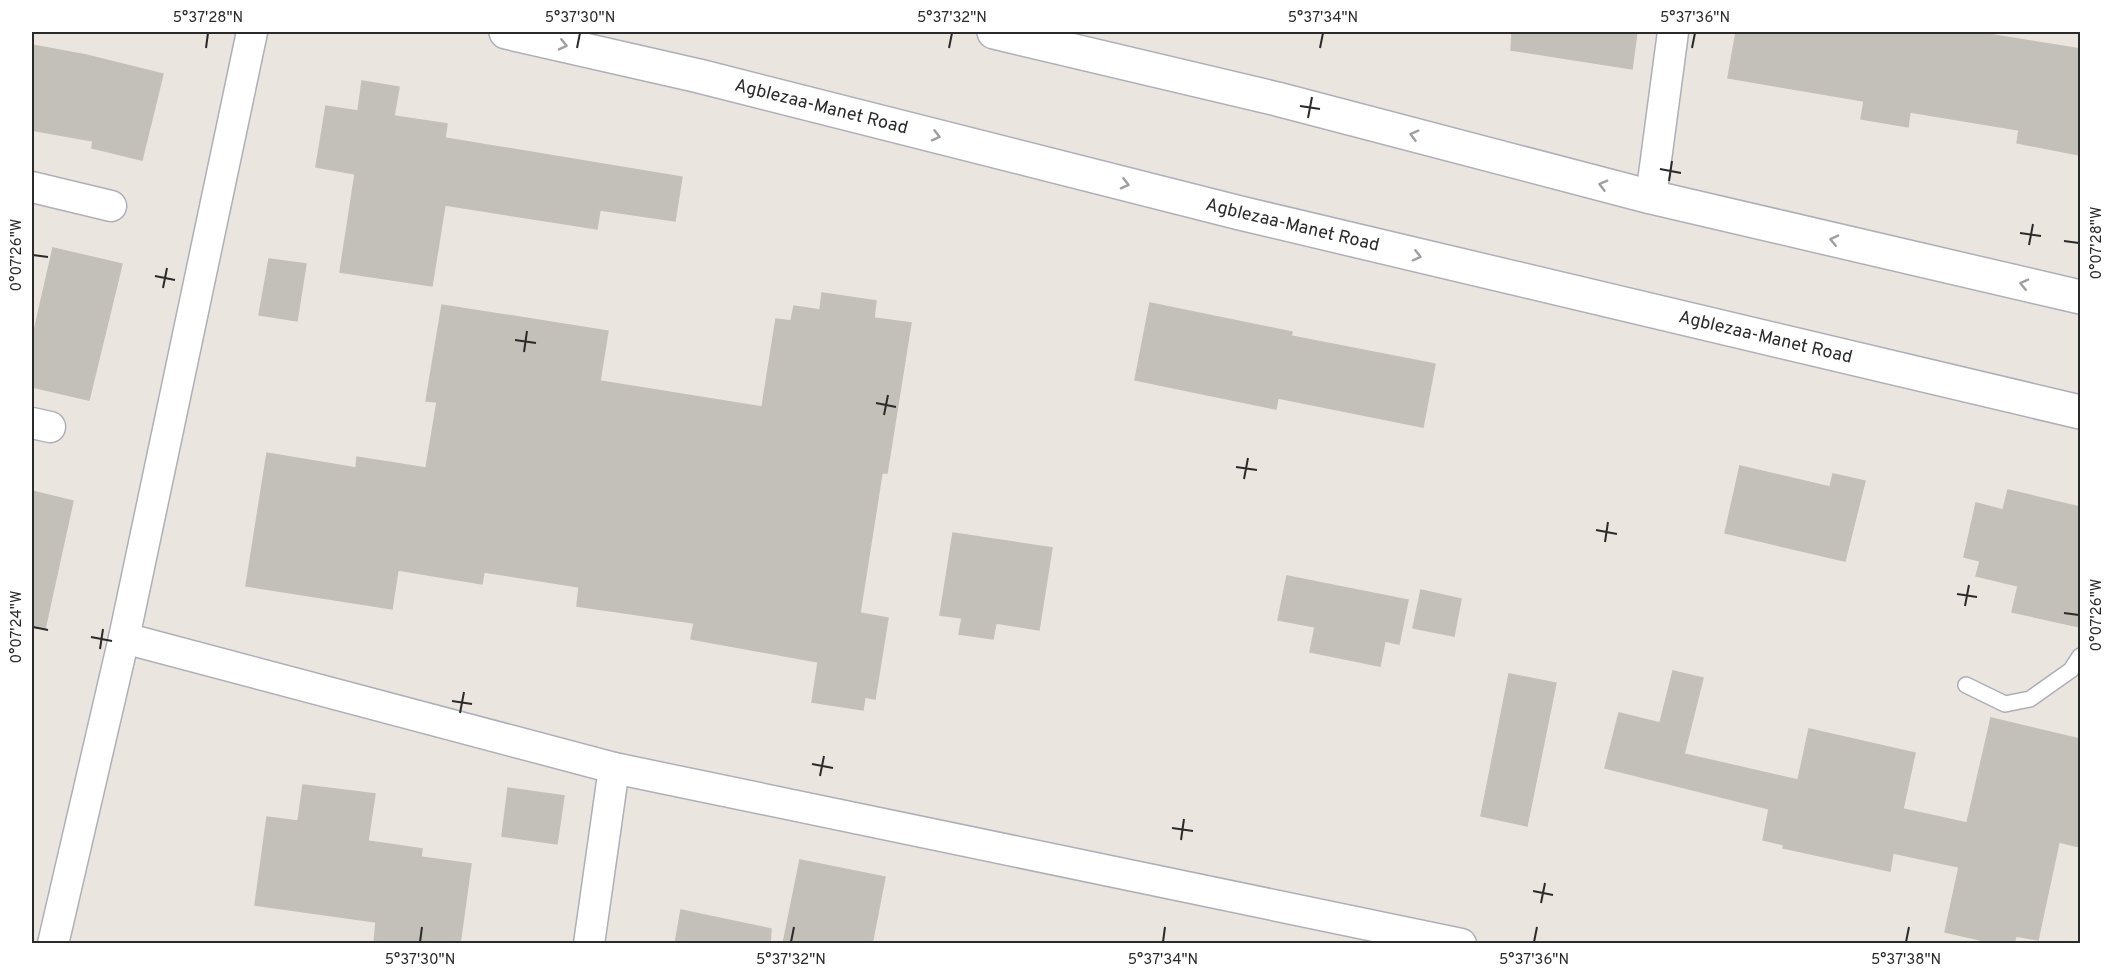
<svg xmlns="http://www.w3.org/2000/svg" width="2112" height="975" font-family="Overpass,sans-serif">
	<rect width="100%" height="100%" fill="#eae5de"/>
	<g fill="#c3bfb9" stroke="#c5c1b7" stroke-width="1.5">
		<path d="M1512,32H1637L1632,69L1511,50Z"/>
		<path d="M1736,32H1975L2080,49V155L2017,143L2019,130L1910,112L1908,127L1861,119L1864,101L1728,78Z"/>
		<path d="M32,45L86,55L163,74L142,160L92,148L93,141L32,130Z"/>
		<path d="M362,81L399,87L394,116L447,124L445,138L682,177L675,221L600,210L597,229L445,205L432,286L340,272L355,174L316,167L326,106L358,111Z"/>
		<path d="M53,248L122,264L89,400L32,387V340Z"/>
		<path d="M269,259L306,264L297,321L259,315Z"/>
		<path d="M822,293L876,301L874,318L911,323L887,473H882L860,613L888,618L875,699L865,697L863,710L812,702L818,662L691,639L694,623L577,606L579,587L484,572L482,584L398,570L392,609L246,586L267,453L356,468L357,457L426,468L437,402L426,401L442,305L608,331L600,381L762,407L776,319L791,321L794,306L820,310Z"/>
		<path d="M1150,303L1292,332L1291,336L1435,364L1423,427L1278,398L1276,409L1135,380Z"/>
		<path d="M1740,466L1830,487L1833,474L1865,481L1845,561L1725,533Z"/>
		<path d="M2008,490L2080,507V627L2012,612L2018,586L1976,576L1980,561L1964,557L1976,503L2003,510Z"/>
		<path d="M32,491L73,501L45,629L32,627Z"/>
		<path d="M953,533L1052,548L1039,630L996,623L993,639L959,634L962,618L940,615Z"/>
		<path d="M1287,576L1408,600L1399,644L1385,641L1380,666L1310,652L1315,627L1278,620Z"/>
		<path d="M1421,590L1461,599L1454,636L1413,628Z"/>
		<path d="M1673,671L1703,678L1684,754L1798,780L1809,729L1915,753L1903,809L1967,823L1991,718L2080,739V847L2059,842L2038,940L2016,936L2014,944H1998L1945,932L1959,867L1893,853L1890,871L1783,848L1784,845L1763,840L1769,809L1605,768L1619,713L1660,723Z"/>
		<path d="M1509,674L1556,683L1527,826L1481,816Z"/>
		<path d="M303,785L375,794L368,841L422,849L421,857L471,864L460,944H374L376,922L255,905L267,817L298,821Z"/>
		<path d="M508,788L564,796L557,844L502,836Z"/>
		<path d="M800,860L885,877L872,944H783Z"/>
		<path d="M681,910L771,929L770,944H675Z"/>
	</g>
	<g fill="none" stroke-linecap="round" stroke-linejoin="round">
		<g stroke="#aeafb9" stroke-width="18">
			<path id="service" d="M1966,685L2005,704L2030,699L2071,670L2080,656"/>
		</g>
		<g stroke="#aeafb9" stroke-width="33">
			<g id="minor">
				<path d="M32,187L111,206"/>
				<path d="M1651,197L1673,32"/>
				<path d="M32,423L50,427"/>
				<path d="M124,638L614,768L1461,944"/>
				<path d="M53,944L124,638L252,32"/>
				<path d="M589,944L614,768"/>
			</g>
		</g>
		<g stroke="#aeafb9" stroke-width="36">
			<g id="secondary">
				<path id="s1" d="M506,32L699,76L1240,213L2080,412"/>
				<path d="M994,32L1277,99L1651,197L2080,297"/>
			</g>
		</g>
		<use href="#service" stroke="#fff" stroke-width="15"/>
		<use href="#minor" stroke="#fff" stroke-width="30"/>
		<use href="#secondary" stroke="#fff" stroke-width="33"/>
	</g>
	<defs><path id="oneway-chevron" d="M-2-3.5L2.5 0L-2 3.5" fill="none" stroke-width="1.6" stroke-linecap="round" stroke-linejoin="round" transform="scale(1.5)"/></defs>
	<g stroke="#9f9f9f">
		<use href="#oneway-chevron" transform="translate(563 45) rotate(13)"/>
		<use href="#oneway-chevron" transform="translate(1414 135) rotate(-165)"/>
		<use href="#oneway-chevron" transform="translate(936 136) rotate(14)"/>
		<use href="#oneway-chevron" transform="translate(1125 184) rotate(14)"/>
		<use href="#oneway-chevron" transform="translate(1603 185) rotate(-165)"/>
		<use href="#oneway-chevron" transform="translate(1834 240) rotate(-167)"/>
		<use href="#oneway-chevron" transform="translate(1417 256) rotate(14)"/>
		<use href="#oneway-chevron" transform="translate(2024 284) rotate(-167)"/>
	</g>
	<path fill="none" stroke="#2a2a2a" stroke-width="2" d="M206,48L208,33M577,48L580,33M949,48L952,33M1320,48L1323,33M1692,48L1695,33M1300,106L1320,109M1308,118L1312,97M1660,169L1681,173M1669,181L1672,161M2020,233L2041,236M2064,241L2079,243M2029,245L2033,224M33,255L48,257M155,276L175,280M163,288L167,268M515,340L536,343M524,352L527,331M876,403L896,407M884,415L888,395M1236,467L1257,470M1244,479L1248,458M1596,530L1617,534M1605,542L1608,522M1957,594L1977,597M1965,606L1969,585M2064,613L2079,615M33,627L48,630M91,637L112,641M100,649L103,629M452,701L472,704M460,713L464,692M812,764L833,768M820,776L824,756M1172,828L1193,831M1181,840L1184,819M1533,891L1553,895M1541,903L1545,883M420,942L422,927M791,942L794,927M1163,942L1165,927M1534,942L1537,927M1906,942L1909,927"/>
	<g text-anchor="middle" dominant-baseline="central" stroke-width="6" stroke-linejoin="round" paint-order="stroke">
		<g font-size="18" fill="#2a2a2a" stroke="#fff">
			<text stroke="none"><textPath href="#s1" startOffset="324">Agblezaa-Manet Road</textPath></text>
			<text stroke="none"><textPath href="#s1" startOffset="810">Agblezaa-Manet Road</textPath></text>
			<text stroke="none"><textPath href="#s1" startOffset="1296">Agblezaa-Manet Road</textPath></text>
		</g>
	</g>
	<rect width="2112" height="975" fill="none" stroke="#ffffff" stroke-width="66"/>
	<rect x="33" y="33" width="2046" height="909" fill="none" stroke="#2a2a2a" stroke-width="2"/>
	<g font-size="15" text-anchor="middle" fill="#2a2a2a">
		<text x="208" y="22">5°37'28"N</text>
		<text x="580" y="22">5°37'30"N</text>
		<text x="952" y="22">5°37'32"N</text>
		<text x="1323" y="22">5°37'34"N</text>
		<text x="1695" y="22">5°37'36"N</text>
		<text transform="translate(2096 243) rotate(-90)" y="5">0°07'28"W</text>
		<text transform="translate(16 255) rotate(-90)" y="5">0°07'26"W</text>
		<text transform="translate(2096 615) rotate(-90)" y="5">0°07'26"W</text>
		<text transform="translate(16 627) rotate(-90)" y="5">0°07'24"W</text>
		<text x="420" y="964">5°37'30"N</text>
		<text x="791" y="964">5°37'32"N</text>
		<text x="1163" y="964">5°37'34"N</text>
		<text x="1534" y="964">5°37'36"N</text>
		<text x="1906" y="964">5°37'38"N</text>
	</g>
</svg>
